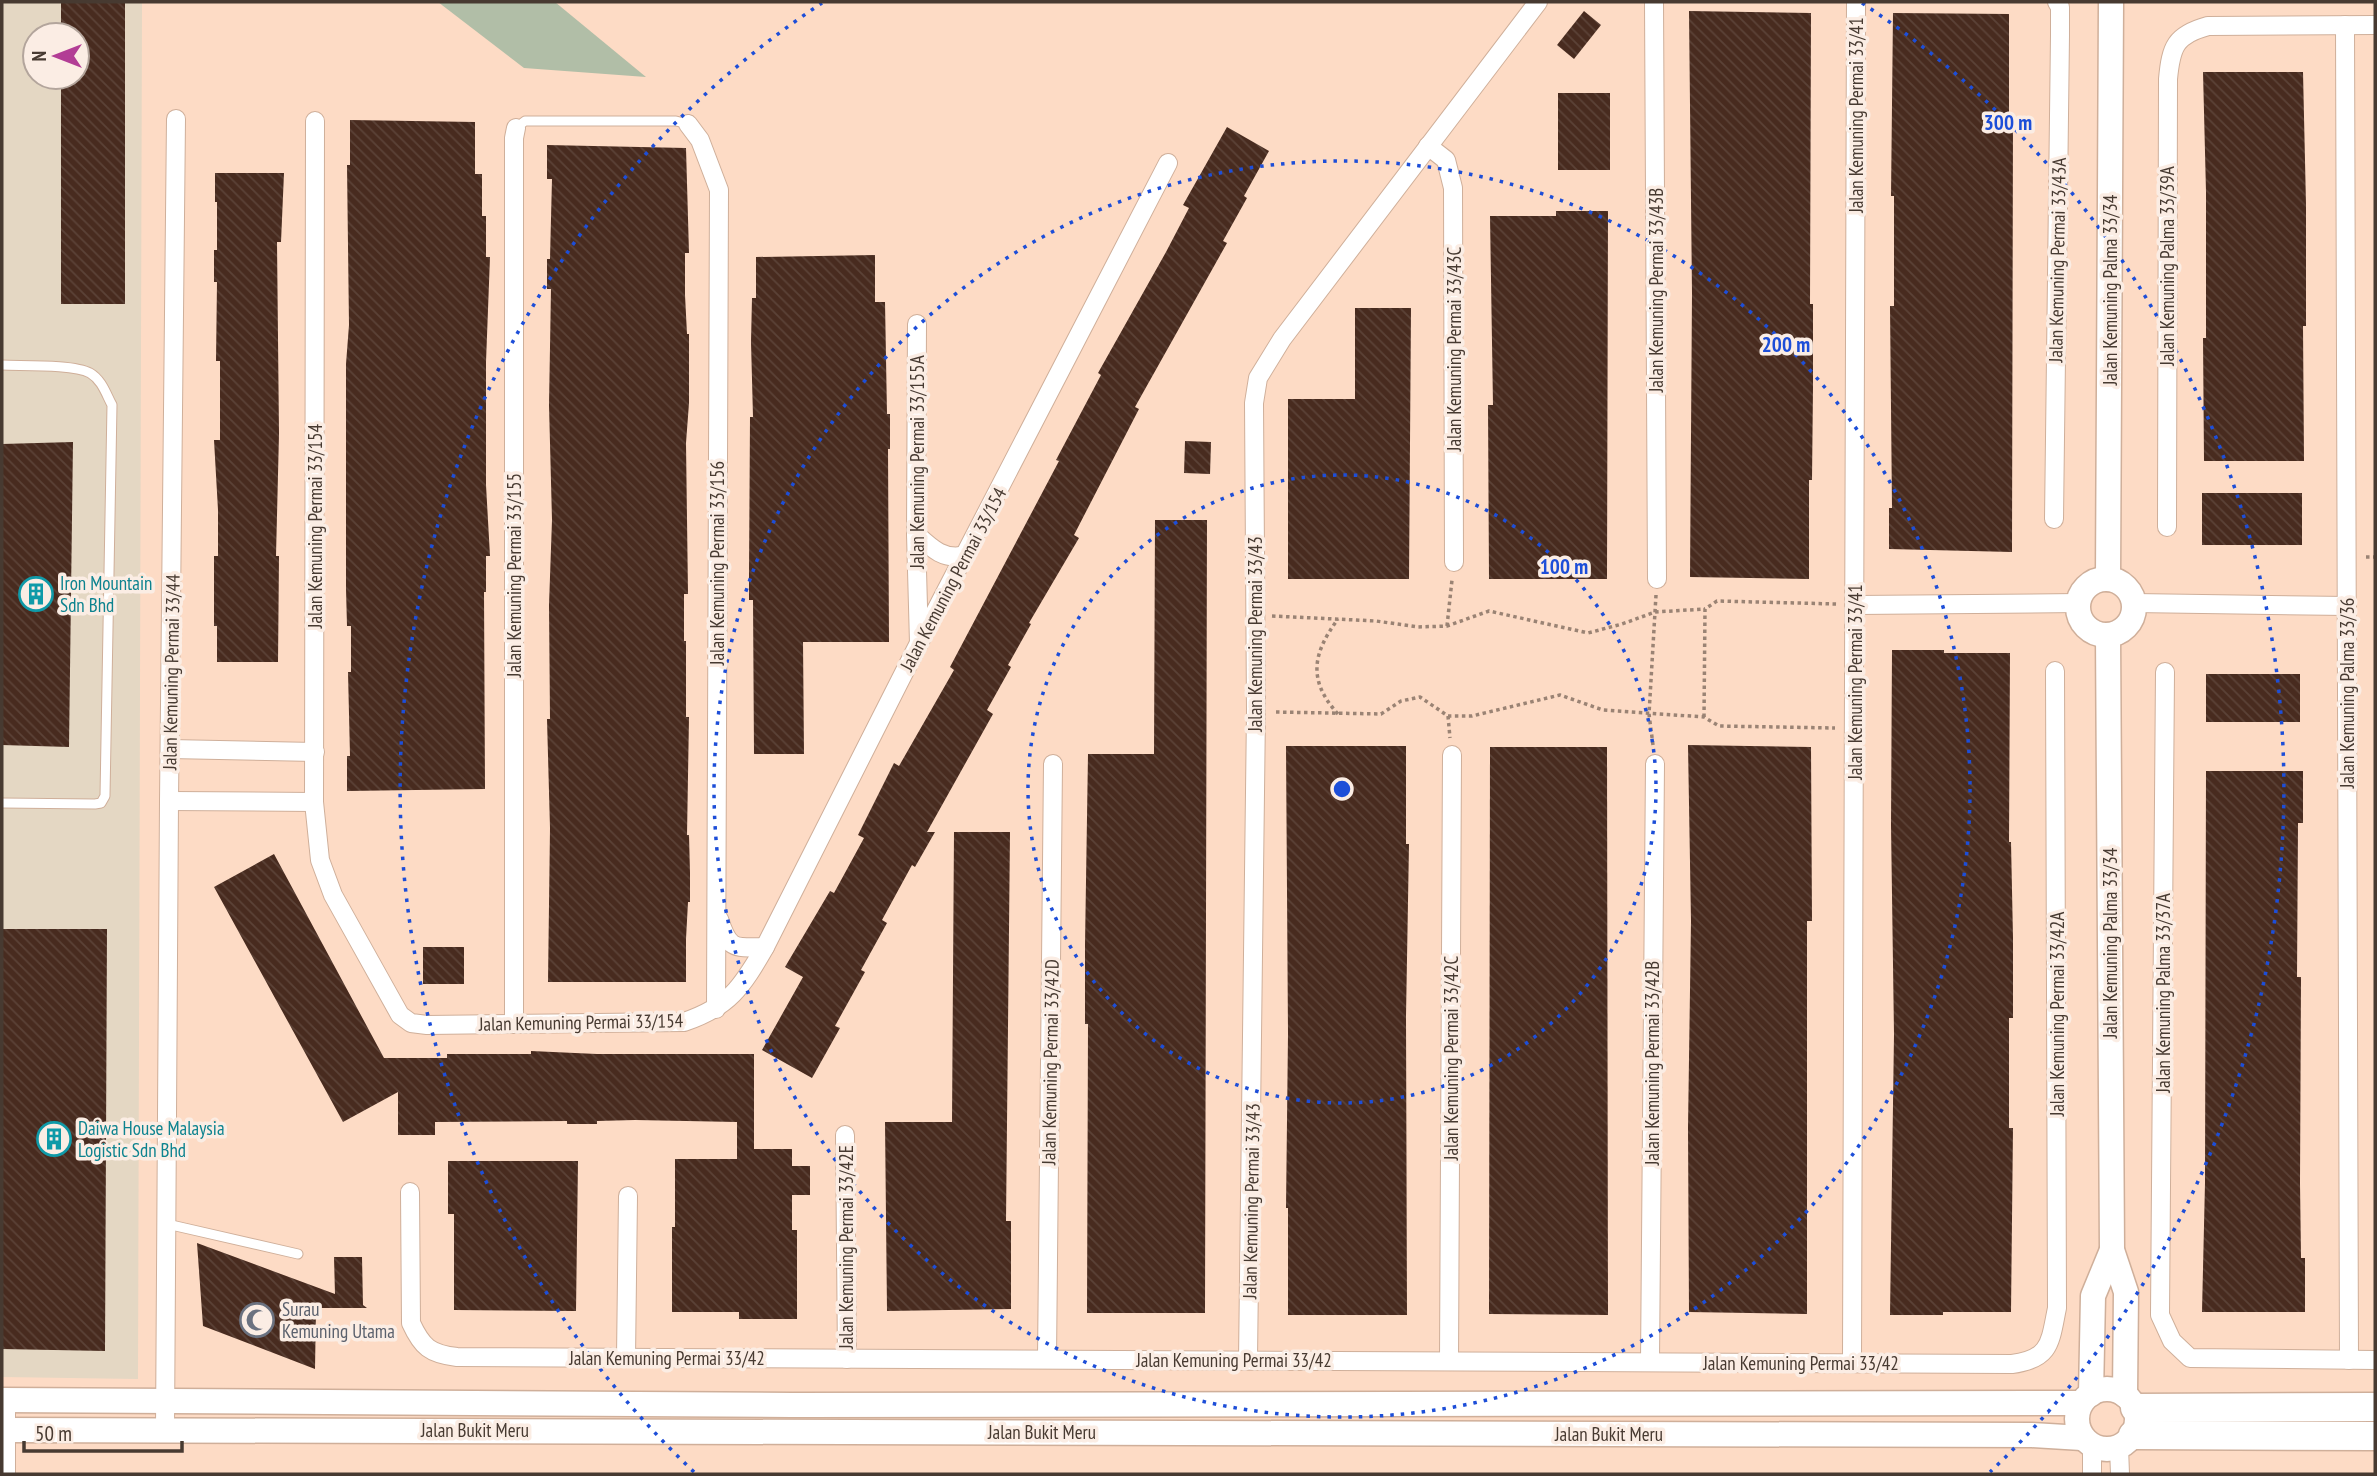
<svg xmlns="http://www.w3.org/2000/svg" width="2377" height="1476" font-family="'PT Sans Narrow',sans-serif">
	<defs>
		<pattern id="building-back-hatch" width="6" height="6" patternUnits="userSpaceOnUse" patternTransform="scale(1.75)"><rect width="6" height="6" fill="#482b1f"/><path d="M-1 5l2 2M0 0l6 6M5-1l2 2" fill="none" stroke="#5b4237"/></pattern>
	</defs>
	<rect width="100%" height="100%" fill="#fddbc5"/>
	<path fill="#e4d7c3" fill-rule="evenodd" d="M2,2H142L138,1379L2,1377ZM35,35H77V77H35Z"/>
	<path fill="#b1bea7" d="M438,2H555L646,77L524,68Z"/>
	<g fill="url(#building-back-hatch)">
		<path d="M61,2H125V304H61V77H77V35H61Z"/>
		<path d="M1584,11L1601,25L1574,59L1557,45Z"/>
		<path d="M1689,11L1811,13L1810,304H1813V387L1812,480H1809V579L1690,577L1692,293Z"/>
		<path d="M1893,13L2009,14V114H2013L2012,552L1889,549V508H1892L1890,306H1894V196H1891Z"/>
		<path d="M2203,72H2303L2306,205V326H2303L2304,461H2204L2203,338H2206V192Z"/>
		<rect x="1558" y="93" width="52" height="77"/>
		<path d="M350,120L475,122V174H482V216H486V257H490L486,362V485L490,556H486V592H484L485,789L347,791V756H350L348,672H351V626H347L346,589V364L349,325L347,165H350Z"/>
		<path d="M1227,127L1269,151L1244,196L1247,198L1223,241L1227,243L1135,407L1139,409L1074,535L1079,538L1029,623L1031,624L1008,665L1011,667L987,710L993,714L927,832H935L915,867L912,865L882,920L887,923L861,970L865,972L835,1026L840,1028L812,1078L762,1050L803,977L785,967L830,891L834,893L864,838L858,835L894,763L899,766L954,670L950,667L1059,461L1056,460L1101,375L1098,373L1166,252L1189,208L1183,205Z"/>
		<path d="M547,145L686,148L689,253H685V295L687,334H689V403L686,443L688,594H684V641H686V717H689L687,835H689L690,873V902H688L686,939V982H548L550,828L547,719H550L549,605L552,520L549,405L551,289H547V259H550L552,179H547Z"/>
		<path d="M215,173H284L281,242H277L279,434L276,556H279L278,662H217V626H214V556H218V510L214,440H220V361H216L217,282H214V250H217V202H215Z"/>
		<path d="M1556,211H1608L1607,579H1489L1488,405H1493L1490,216H1556Z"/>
		<path d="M875,255V302H885L887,414H890V449H888L889,642H803L804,754H754L753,600H749V574L750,417H753L751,342L752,298H756V257Z"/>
		<path d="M1355,308H1411L1409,579H1288V399H1355Z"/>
		<path d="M1185,441L1211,442L1210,474L1184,473Z"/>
		<path d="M73,442L69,747L2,745V444Z"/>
		<rect x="2202" y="493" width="100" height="52"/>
		<path d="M1155,520H1207L1205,1313H1087L1088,1024H1085V945L1088,754H1154Z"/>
		<path d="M1892,650H1944V653H2010L2009,842H2011L2013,938V1018H2009V1128H2013L2011,1312H1943V1315H1890L1894,1034L1891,825Z"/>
		<rect x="2206" y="674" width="94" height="48"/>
		<path d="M1688,745L1811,747L1812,921H1807V1314L1689,1312L1688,1128L1691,921Z"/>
		<path d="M1286,746H1406V844H1409L1406,1016L1407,1315H1288V1208H1286L1288,1034Z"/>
		<path d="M1490,747H1607L1608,1315L1489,1314Z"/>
		<path d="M2206,771H2303V823H2298L2297,977H2301L2300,1183L2301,1258H2305V1312H2202L2205,1183Z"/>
		<path d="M954,832H1010L1006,1221H1011V1309L887,1311L885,1122H952Z"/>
		<path d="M274,854L384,1058H447V1054H531V1051L597,1054H754V1149H792V1166H810V1195H792V1230H797V1319H739V1312H672V1227H675V1159H737V1122L635,1120L597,1121V1124H567V1121L435,1122V1135H398V1092L343,1122L214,887Z"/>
		<path d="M2,929H107L105,1351L2,1349Z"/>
		<rect x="423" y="947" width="41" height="37"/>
		<path d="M448,1161H578L576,1311L454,1310V1214H448Z"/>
		<path d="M197,1243L335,1294L334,1257H362L363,1305L367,1308H316L315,1369L203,1326Z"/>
	</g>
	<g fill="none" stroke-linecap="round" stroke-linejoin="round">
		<g stroke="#cfaf9a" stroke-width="11">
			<g id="lane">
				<path d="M516,128L525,121H676L688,124"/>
				<path d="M2,365C22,366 74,364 90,373C102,380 106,394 112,405L105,796L101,803L95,804L2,803"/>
				<path d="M167,1224L298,1254"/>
			</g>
		</g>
		<g stroke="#cfaf9a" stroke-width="20">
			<g id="street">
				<path d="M1654,2L1657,579"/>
				<path d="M2345,25L2349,1360"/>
				<path d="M315,121L314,802L320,860L333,895L400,1015L411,1023L427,1025L684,1022C729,1007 742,987 765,947L919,643L1168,163"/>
				<path d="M688,124L700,140L719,190L716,1009"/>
				<path d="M1428,146L1446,160L1453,188L1454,562"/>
				<path d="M917,324L916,534L919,643"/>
				<path d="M2054,519L2060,35V7L2057,2"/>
				<path d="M2167,527L2168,79C2171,47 2175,35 2208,26L2375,25"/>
				<path d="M916,534C931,548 944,561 966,555"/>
				<path d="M2134,603L2347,606"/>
				<path d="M1856,605L2079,603"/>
				<path d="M2165,672L2160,1315L2172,1341L2190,1358L2375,1360"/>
				<path d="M170,749L315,752"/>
				<path d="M169,801L314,802"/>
				<path d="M719,919C729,950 734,948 765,947"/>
				<path d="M514,1024V138L516,128"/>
				<path d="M845,1135L847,1359"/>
				<path d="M410,1192L411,1323C422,1347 430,1354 457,1357L2012,1364C2051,1359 2050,1342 2057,1308L2055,671"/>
				<path d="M626,1358L628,1196"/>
				<path d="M1047,1359L1053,764"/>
				<path d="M1248,1360L1256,711L1254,403L1258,378L1282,339L1538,2"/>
				<path d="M1449,1361L1452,755"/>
				<path d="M1650,1362L1655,764"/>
				<path d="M1852,1363L1856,2"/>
				<path d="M165,1430L169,801L176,119"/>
				<path d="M2119,1447L2120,1474"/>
				<path d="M6,1474V1400"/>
				<path d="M2092,1474V1446"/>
			</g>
		</g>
		<g stroke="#cfaf9a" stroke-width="27">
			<g id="secondary">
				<path d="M2108,579L2111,2"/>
				<circle cx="2106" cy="607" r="28"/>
				<path d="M2108,635L2112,1250L2126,1292L2125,1395"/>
				<circle cx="2107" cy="1419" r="30"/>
				<path d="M2091,1394L2093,1296L2112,1250"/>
				<path d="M2,1400L792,1405L2081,1403"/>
				<path d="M2,1430L2032,1435L2082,1438"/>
			</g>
		</g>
		<g stroke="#cfaf9a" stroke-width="31">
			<g id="primary">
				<path d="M2135,1408L2375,1407"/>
				<path d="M2133,1435L2375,1436"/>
			</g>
		</g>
		<g stroke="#9a8374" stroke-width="3.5" stroke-dasharray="3.5 3.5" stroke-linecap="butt">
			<path d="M2366,557H2375"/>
			<path d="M1272,616L1376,621L1418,627L1447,626L1489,611L1588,633L1622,624L1655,612L1705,609"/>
			<path d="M1447,626L1452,580"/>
			<path d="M1276,712L1381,714L1401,701L1420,697L1448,716H1472L1560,695L1603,710L1704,717L1719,726L1835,728"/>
			<path d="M1338,714C1307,680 1313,653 1338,619"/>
			<path d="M1448,716L1450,738"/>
			<path d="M1704,717L1705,609L1717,601L1837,604"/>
			<path d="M1653,745L1649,714L1656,595"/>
		</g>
		<use href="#lane" stroke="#fff" stroke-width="9"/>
		<use href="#street" stroke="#fff" stroke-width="18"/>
		<use href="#secondary" stroke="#fff" stroke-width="24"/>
		<use href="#primary" stroke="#fff" stroke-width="28"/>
	</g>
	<g fill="none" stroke="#1d4ed8" stroke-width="3.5" stroke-dasharray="3.5 7">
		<circle cx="1342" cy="789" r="314"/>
		<circle cx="1342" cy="789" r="628"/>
		<path d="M694 1472A942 942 0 0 1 822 3M1862 3A942 942 0 0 1 1990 1472"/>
	</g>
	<defs>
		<g id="building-ring" transform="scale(1.75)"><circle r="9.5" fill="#fbede4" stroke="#0f9aa8" stroke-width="1.5"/><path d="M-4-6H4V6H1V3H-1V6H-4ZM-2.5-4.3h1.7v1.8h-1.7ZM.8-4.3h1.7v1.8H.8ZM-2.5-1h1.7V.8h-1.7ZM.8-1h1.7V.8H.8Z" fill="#0f9aa8"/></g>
		<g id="mosque-ring" transform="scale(1.75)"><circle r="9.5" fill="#fbede4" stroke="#6b7280" stroke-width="1.5"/><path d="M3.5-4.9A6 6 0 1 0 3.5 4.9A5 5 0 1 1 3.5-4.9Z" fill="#6b7280"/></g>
	</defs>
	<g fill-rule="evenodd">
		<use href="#building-ring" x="36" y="594"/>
		<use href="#building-ring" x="54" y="1139"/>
		<use href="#mosque-ring" x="257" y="1320"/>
	</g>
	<g text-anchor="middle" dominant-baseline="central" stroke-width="7" stroke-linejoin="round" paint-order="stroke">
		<g font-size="19" fill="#473a31" stroke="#fbede4">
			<text transform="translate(1856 115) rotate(-90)">Jalan Kemuning Permai 33/41</text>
			<text transform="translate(2057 260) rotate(-89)">Jalan Kemuning Permai 33/43A</text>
			<text transform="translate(2167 266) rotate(-90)">Jalan Kemuning Palma 33/39A</text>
			<text transform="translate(1656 290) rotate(-90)">Jalan Kemuning Permai 33/43B</text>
			<text transform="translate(2110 290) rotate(-90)">Jalan Kemuning Palma 33/34</text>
			<text transform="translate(1454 349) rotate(-90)">Jalan Kemuning Permai 33/43C</text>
			<text transform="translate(917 462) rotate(-90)">Jalan Kemuning Permai 33/155A</text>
			<text transform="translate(315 526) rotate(-90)">Jalan Kemuning Permai 33/154</text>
			<text transform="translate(717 563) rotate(-90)">Jalan Kemuning Permai 33/156</text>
			<text transform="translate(514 575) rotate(-90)">Jalan Kemuning Permai 33/155</text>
			<text transform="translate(953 579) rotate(-62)">Jalan Kemuning Permai 33/154</text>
			<text transform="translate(1255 634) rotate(-90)">Jalan Kemuning Permai 33/43</text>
			<text transform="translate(171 672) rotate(-89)">Jalan Kemuning Permai 33/44</text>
			<text transform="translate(1855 682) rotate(-90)">Jalan Kemuning Permai 33/41</text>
			<text transform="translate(2347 693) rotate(-90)">Jalan Kemuning Palma 33/36</text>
			<text transform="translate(2110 943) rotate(-90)">Jalan Kemuning Palma 33/34</text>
			<text transform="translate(2163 993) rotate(-90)">Jalan Kemuning Palma 33/37A</text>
			<text transform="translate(2057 1014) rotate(-90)">Jalan Kemuning Permai 33/42A</text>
			<text transform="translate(581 1022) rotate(-1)">Jalan Kemuning Permai 33/154</text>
			<text transform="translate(1451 1058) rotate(-90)">Jalan Kemuning Permai 33/42C</text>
			<text transform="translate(1050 1062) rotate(-89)">Jalan Kemuning Permai 33/42D</text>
			<text transform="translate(1652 1063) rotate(-90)">Jalan Kemuning Permai 33/42B</text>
			<text transform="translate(1251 1201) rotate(-89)">Jalan Kemuning Permai 33/43</text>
			<text transform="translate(846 1247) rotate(-90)">Jalan Kemuning Permai 33/42E</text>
			<text x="667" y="1358">Jalan Kemuning Permai 33/42</text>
			<text x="1234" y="1360">Jalan Kemuning Permai 33/42</text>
			<text x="1801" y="1363">Jalan Kemuning Permai 33/42</text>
			<text x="475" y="1430">Jalan Bukit Meru</text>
			<text x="1042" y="1432">Jalan Bukit Meru</text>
			<text x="1609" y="1434">Jalan Bukit Meru</text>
		</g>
		<g font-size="19" fill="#0d838f" stroke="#fbede4" text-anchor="start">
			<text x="60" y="583">Iron Mountain<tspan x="60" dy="22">Sdn Bhd</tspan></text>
			<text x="78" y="1128">Daiwa House Malaysia<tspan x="78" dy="22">Logistic Sdn Bhd</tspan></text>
		</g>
		<g font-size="19" fill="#5b616d" stroke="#fbede4" text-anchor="start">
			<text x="282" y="1309">Surau<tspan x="282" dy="22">Kemuning Utama</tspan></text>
		</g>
	</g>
	<circle cx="1342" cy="789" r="10" fill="#1d4ed8" stroke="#fbede4" stroke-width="3.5"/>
	<g font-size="21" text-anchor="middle" font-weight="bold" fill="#1d4ed8" stroke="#fbede4" stroke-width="7" stroke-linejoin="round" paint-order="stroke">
		<text x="2008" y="130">300 m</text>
		<text x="1786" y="352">200 m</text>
		<text x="1564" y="574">100 m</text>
	</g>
	<rect width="2377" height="1476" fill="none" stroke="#473a31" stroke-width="7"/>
	<g transform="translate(56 56) rotate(270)"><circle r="33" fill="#fbede4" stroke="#b3a59c" stroke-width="2"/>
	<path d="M0-5L12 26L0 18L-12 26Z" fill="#b23d95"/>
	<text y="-10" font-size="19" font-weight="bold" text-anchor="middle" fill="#473a31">N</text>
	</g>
	<path d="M24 1441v10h158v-10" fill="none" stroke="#473a31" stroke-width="3.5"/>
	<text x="35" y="1441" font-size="21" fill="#473a31" stroke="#fbede4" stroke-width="5" paint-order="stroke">50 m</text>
</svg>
